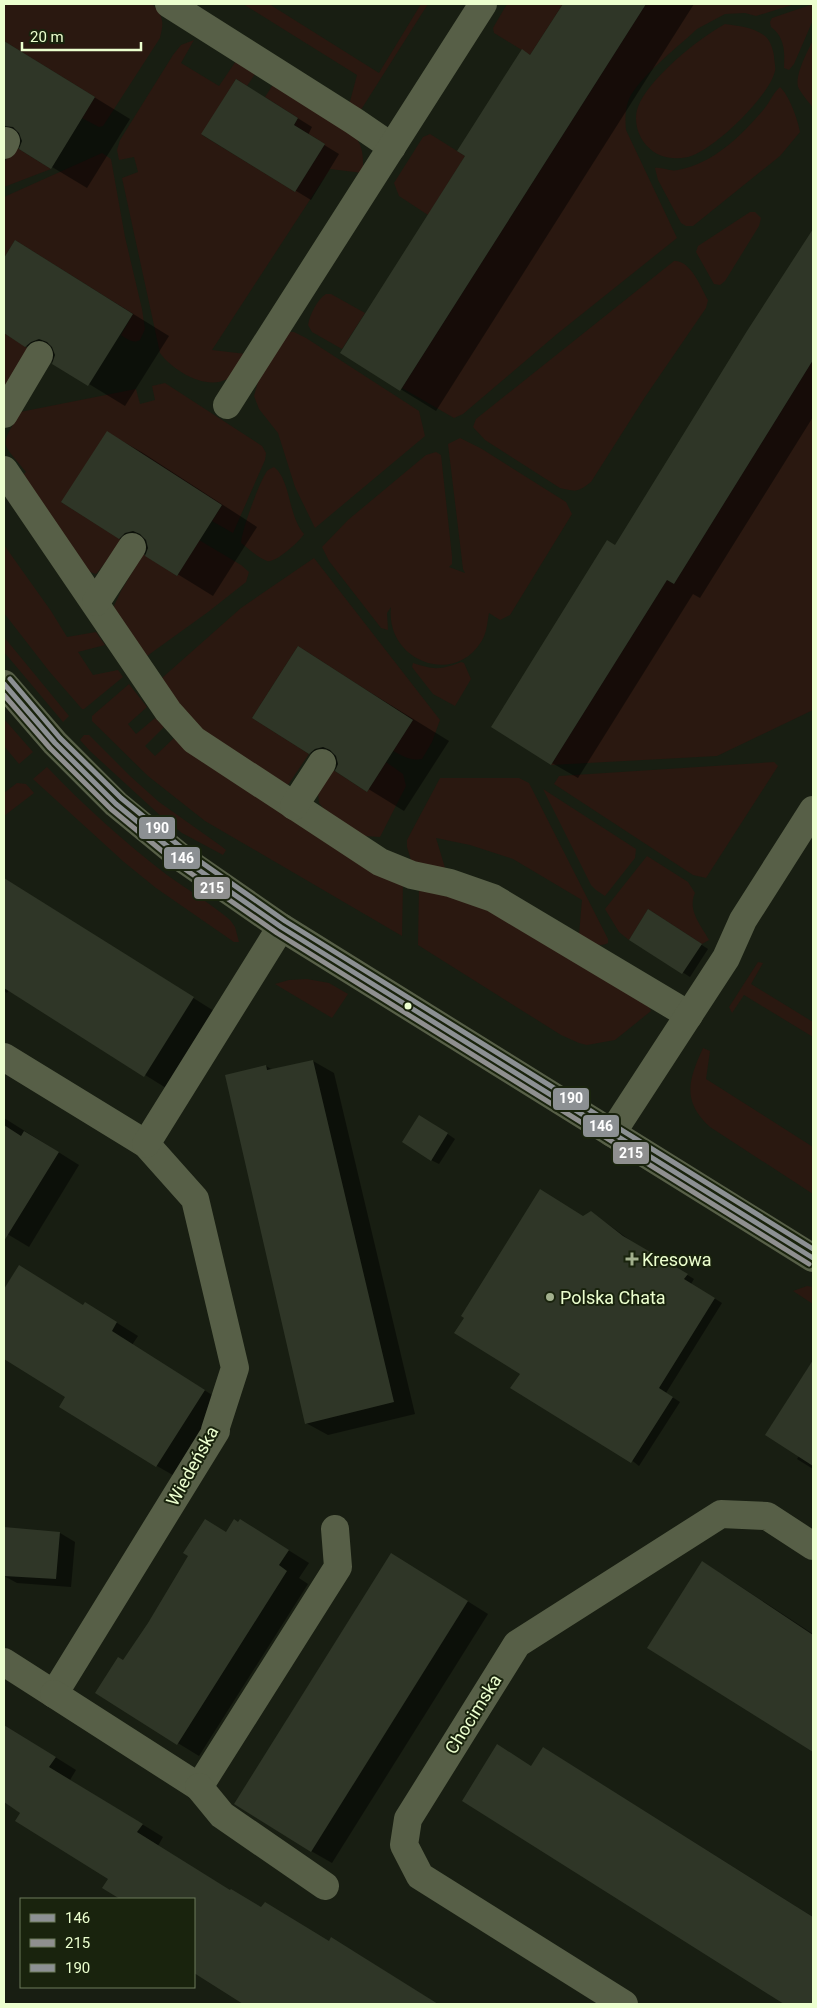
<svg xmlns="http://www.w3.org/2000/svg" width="817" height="2008" font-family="Roboto,sans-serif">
	<rect width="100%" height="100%" fill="#181e12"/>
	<g fill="#2a1810">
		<path d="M4,4H152C164,17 164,22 160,38L103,126L99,127L82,118L95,97L4,41Z"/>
		<path d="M243,4H269L379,73L421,4H428L357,116L348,109L357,75Z"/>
		<path d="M507,4H563L530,55L494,33L493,28Z"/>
		<path d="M646,4H795L756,16L745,13L725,14L697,29C678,47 640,76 629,99C625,109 625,119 626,130L677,238L557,334L463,414L454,418L402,388Z"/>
		<path d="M813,4V20L794,64L789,70L784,68C785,53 785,37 771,27L770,22L772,18Z"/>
		<path d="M725,24C739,26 753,27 765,36C770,40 773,49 774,56C774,61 776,67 775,71C769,97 713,151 688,157C672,160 658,158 646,145C638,136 633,120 638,107C648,79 699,38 725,24Z"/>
		<path d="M194,40L181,63L219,86L238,58L257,71L247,86L236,79L202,135L295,192L325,144L294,125L298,118L265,97L274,83L357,139C364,150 363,160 363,173L330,169L212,350L246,354C241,361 235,375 227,379C206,391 172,370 160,353L122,178L138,172L134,157L119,160L117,150L120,140L173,55L181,45Z"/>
		<path d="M813,40V108C809,102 803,96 799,89C793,77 808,51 813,40Z"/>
		<path d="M780,87C789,95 798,120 800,132L780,156L693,226H686L681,223L658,180L655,168C663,167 670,172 678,170C713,164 742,135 764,109C770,102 773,93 780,87Z"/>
		<path d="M430,134L465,156L428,215L399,196L394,183L423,137Z"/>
		<path d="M14,146L51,169L4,187V163Z"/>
		<path d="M102,153L111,159L125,237L142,309L145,329L140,340C133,344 127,339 121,335L133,314L15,240L4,258V197Z"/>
		<path d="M750,212H755L761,218L759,226L725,281L720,285L714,284L696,252L698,246Z"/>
		<path d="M674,261C691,260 701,288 708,300L706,308L645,397L591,482C578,492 576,492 560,488L485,440L473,427L476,419Z"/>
		<path d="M326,294H331L365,313L342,349L312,332L308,325C310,314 317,300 326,294Z"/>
		<path d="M288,332H294L306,338L419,411L425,436L315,528L295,487L278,433L259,409L254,396L259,378Z"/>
		<path d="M4,333L29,349L4,396Z"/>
		<path d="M813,360V710L717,756L551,765L667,580L674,584Z"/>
		<path d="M165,383L262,446L266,453L265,460L233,533L212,521L222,505L61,502L123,541L96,574C73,570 32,501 18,480L26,472C0,440 0,448 20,412L136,389L140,404L155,400L152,386Z"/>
		<path d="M460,438L482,449L566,502L572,514L510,615L500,620L489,613C487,623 487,633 481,642C453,687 385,660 391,607L387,613L388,630L381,628L329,561L322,547L348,520L426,455L436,452L441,455L452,556V564L449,567L465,573L463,569L448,444Z"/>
		<path d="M274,467C291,480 288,516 304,534C300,541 275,564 267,561C258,558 248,548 241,543C242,529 259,483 267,471C269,469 272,468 274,467Z"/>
		<path d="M199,540L241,565L249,572L246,582L208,612L147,656L141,650L113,608L121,591L143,554L177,576Z"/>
		<path d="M4,545L51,611L67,637L96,632L105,645L78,652L93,675L118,670L123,677L84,709H82L49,671L4,613Z"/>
		<path d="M314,558L440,720L432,742L422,759C410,761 403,756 393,751L413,720L298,646L252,718L309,754L288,785L224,747L189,720L162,678L241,608Z"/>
		<path d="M4,637L69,716L63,722L4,652Z"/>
		<path d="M461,662L464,663L471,679L455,706L433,694L412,667L413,663C434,670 441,670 461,662Z"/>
		<path d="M129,684L147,707L128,724L136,734L155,718L164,727L145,746L155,756L174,738L403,883L402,936L205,821L148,776L92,721V716Z"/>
		<path d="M4,719L33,752L19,764L4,746Z"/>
		<path d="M84,735H89L130,776L159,802L221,846L226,850L223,855L182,833L163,818L90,751L80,740Z"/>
		<path d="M386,762L403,774L406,786L380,837L365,836L324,809L319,803L318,793L333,770L367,792Z"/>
		<path d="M774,762L778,766L706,878L693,875L554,784L559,776Z"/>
		<path d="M47,767C84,806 124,842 167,875C188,890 210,903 230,920L235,927L239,942H234L156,888L124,862L33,779Z"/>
		<path d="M440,778H519L529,783L608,939V943C597,949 589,940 579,934L582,900L513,859L470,845L436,838L446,871L417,864L411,860L407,847V840Z"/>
		<path d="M17,783L26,784L34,793L4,816V793Z"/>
		<path d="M543,789L636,849L635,858L605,896L596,890L591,885Z"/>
		<path d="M647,856L688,882L695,893C687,910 701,925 709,940L702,944L648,909L629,940L619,932L605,909Z"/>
		<path d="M419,887L493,908L649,1007L651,1011L615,1040L587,1045L579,1043L561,1035L418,945Z"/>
		<path d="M758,962L763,963L751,984L813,1022V1037L744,995L732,1013L729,1007Z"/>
		<path d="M307,979L329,983L348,994L332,1018L275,984L289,980Z"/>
		<path d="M703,1048L710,1051L706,1079L813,1147V1194L710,1127C681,1101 689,1079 703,1048Z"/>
		<path d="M807,1286L813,1287V1304L793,1291Z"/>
	</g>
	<g fill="#0007">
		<path d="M564,4H694L436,411L342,353Z"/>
		<path d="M4,42L130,119L87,188L4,138Z"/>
		<path d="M251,89L312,127L308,135L339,154L311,200L203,134Z"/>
		<path d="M813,230V417L700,598L693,594L578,778L552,763L616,547Z"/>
		<path d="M15,241L169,336L125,406L4,332V260Z"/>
		<path d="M108,433L143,453L257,527L213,596L119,538Z"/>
		<path d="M298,648L449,741L404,811L310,753Z"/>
		<path d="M4,879L214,1011L166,1088L9,990L7,993L4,991Z"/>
		<path d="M656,915L708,949L690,977L631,939Z"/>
		<path d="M313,1061L334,1073L415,1414L328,1435L306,1423L266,1066L273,1070Z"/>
		<path d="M4,1118L79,1165L29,1247L4,1232Z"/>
		<path d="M427,1120L455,1139L439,1164L431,1160Z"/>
		<path d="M584,1217H598L631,1241L694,1279L691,1284L722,1303L666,1393L680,1402L639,1466L521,1373Z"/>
		<path d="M19,1266L84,1306L106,1316L138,1336L132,1345L225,1403L178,1478L157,1466L67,1397L4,1357V1291Z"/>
		<path d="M812,1363L813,1364V1469L797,1459L799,1456Z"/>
		<path d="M5,1529L60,1533L75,1542L71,1587L17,1583L4,1576Z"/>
		<path d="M261,1533L309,1563L299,1578L308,1584L199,1756L96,1693L124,1661Z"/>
		<path d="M413,1567L488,1614L332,1863L311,1851Z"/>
		<path d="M723,1575L813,1634V1750L649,1647Z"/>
		<path d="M4,1725L76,1770L70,1780L163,1837L158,1846L231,1891L262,1908L329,1942L353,1951L437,2004H267L262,2001L259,2004H246L194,1972V1951L196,1946L194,1944V1899H122L104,1888L110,1878L22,1812L4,1801Z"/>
		<path d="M544,1748L813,1917V2004H787L463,1801L532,1767Z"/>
	</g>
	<g fill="#2f3627">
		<path d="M563,4H646L400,391L340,353L465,156L457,151L504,77L522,49L530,55Z"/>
		<path d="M4,41L95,97L51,169L19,149L22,141L19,133L13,127L4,126Z"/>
		<path d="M236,79L298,118L294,125L325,144L295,192L201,134Z"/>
		<path d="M813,229V360L674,584L667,580L551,765L491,727L607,540L615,545L747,331Z"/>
		<path d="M15,240L133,314L88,386L52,364L55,355L52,347L47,342L39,339L31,342L25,347L4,333V258Z"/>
		<path d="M107,431L222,505L177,576L145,556L148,548L146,540L140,534L133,531L125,533L119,539L61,502Z"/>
		<path d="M298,646L413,720L367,792L335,771L338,764L336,756L330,750L323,747L315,749L309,754L252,718Z"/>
		<path d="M4,878L194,997L144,1077L4,988Z"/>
		<path d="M648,909L702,944L682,974L629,940Z"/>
		<path d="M313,1060L394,1402L305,1424L225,1075L266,1065L267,1070Z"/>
		<path d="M419,1115L448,1133L431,1161L402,1142Z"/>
		<path d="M4,1125L21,1136L24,1131L59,1152L4,1241Z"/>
		<path d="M540,1189L583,1216L591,1211L623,1236L688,1274L684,1279L715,1298L659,1388L673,1397L631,1463L510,1388L520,1374L454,1333L464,1318L461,1316Z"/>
		<path d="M19,1265L83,1305L85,1302L117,1322L112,1331L205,1390L156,1467L59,1407L65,1397L4,1359V1289Z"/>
		<path d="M813,1360V1466L765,1435Z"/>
		<path d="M205,1519L226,1532L234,1519L238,1522L240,1519L289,1550L279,1565L287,1571L177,1745L95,1693L118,1657L123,1660L148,1623L188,1556L183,1553Z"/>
		<path d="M4,1527L60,1532L56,1579L4,1576Z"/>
		<path d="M391,1553L468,1601L311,1852L234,1804Z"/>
		<path d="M702,1561L813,1635V1752L647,1648Z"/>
		<path d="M4,1725L56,1757L49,1767L143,1824L137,1832L230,1890L231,1889L261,1907L265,1902L329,1941L331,1937L438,2004H243L194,1973V1899H120L102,1888L108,1879L15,1821L20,1813L4,1802Z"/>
		<path d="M497,1744L531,1766L543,1747L813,1917V2004H784L462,1801Z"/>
	</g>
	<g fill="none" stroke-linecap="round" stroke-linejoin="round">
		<g stroke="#575f47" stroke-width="28">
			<path d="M169,4L354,121L392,147"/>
			<path d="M4,145L6,141"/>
			<path d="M227,405L483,4"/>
			<path d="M4,414L39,355"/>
			<path d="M4,470L168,711L194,740L380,862L412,875L450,883L493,898L689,1015"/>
			<path d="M96,602L132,547"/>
			<path d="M4,684L55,743L116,804L183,859L281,927L813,1258"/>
			<path d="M294,806L322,763"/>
			<path d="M4,1057L146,1144L195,1199L235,1368L215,1430L216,1431L54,1694L4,1662"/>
			<path d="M612,1133L726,958L743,920L813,810"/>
			<path d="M146,1144L281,927"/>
			<path d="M54,1694L199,1787L338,1567L335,1529"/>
			<path d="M199,1787L222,1815L325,1886"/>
			<path d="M624,2004L420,1876L404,1845L408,1819L517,1644L721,1514L767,1516L813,1546"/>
		</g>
		<g stroke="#19230d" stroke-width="9">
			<path id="bus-1" d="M4,684L55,743L116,804L183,859L281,927L813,1258"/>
		</g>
		<g stroke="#19230d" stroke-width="9">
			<path id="bus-2" d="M4,695L50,748L111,809L179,865L277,933L809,1264"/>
		</g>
		<g stroke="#19230d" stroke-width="9">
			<path id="bus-3" d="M10,679L60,738L121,798L188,853L285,921L813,1249"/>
		</g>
		<use href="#bus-1" stroke="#8c9093" stroke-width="5"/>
		<use href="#bus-2" stroke="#8f8f8f" stroke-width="5"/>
		<use href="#bus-3" stroke="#8c9093" stroke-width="5"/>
	</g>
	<circle fill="#ecffcf" stroke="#19230d" stroke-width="2" cx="408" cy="1006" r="4.5"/>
	<g fill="#a2b08d" stroke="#19230d" stroke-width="2">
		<path d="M629.5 1251.5h5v5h5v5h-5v5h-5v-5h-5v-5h5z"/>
		<circle cx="550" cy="1297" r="5"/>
	</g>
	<g text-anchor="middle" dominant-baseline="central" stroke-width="4" stroke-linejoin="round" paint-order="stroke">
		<g font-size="18" fill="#ecffcf" stroke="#19230d" text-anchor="start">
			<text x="642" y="1259">Kresowa</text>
			<text x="560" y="1297">Polska Chata</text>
		</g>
		<g font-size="18" fill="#ecffcf" stroke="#19230d">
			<text transform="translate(192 1466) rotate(-61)">Wiedeńska</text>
			<text transform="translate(473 1714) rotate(-58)">Chocimska</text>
		</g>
	</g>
	<g stroke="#19230d" stroke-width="2">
		<rect x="138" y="816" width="38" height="24" rx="5" fill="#8c9093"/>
		<rect x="163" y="846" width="38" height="24" rx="5" fill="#8c9093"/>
		<rect x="193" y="876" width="38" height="24" rx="5" fill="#8f8f8f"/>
		<rect x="552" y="1087" width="38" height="24" rx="5" fill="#8c9093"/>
		<rect x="582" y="1114" width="38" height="24" rx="5" fill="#8c9093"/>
		<rect x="612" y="1141" width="38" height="24" rx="5" fill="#8f8f8f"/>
	</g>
	<g font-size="14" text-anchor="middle" font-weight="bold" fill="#fff">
		<text x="157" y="833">190</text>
		<text x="182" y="863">146</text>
		<text x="212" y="893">215</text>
		<text x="571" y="1103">190</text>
		<text x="601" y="1131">146</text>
		<text x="631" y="1158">215</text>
	</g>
	<rect width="817" height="2008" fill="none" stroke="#ecffcf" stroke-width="10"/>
	<rect x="20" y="1898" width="175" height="90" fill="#19230d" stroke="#6d7b5b"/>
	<rect x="30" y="1914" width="25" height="8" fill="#8c9093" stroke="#6d7b5b"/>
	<text x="65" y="1923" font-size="15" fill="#ecffcf">146</text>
	<rect x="30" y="1939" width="25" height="8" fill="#8f8f8f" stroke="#6d7b5b"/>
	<text x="65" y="1948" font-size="15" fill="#ecffcf">215</text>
	<rect x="30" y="1964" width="25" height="8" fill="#8c9093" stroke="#6d7b5b"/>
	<text x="65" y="1973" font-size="15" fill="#ecffcf">190</text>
	<path d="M22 42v8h119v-8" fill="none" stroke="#ecffcf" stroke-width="2.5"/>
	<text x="30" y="42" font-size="15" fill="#ecffcf" stroke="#19230d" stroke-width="4" paint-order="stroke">20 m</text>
</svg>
